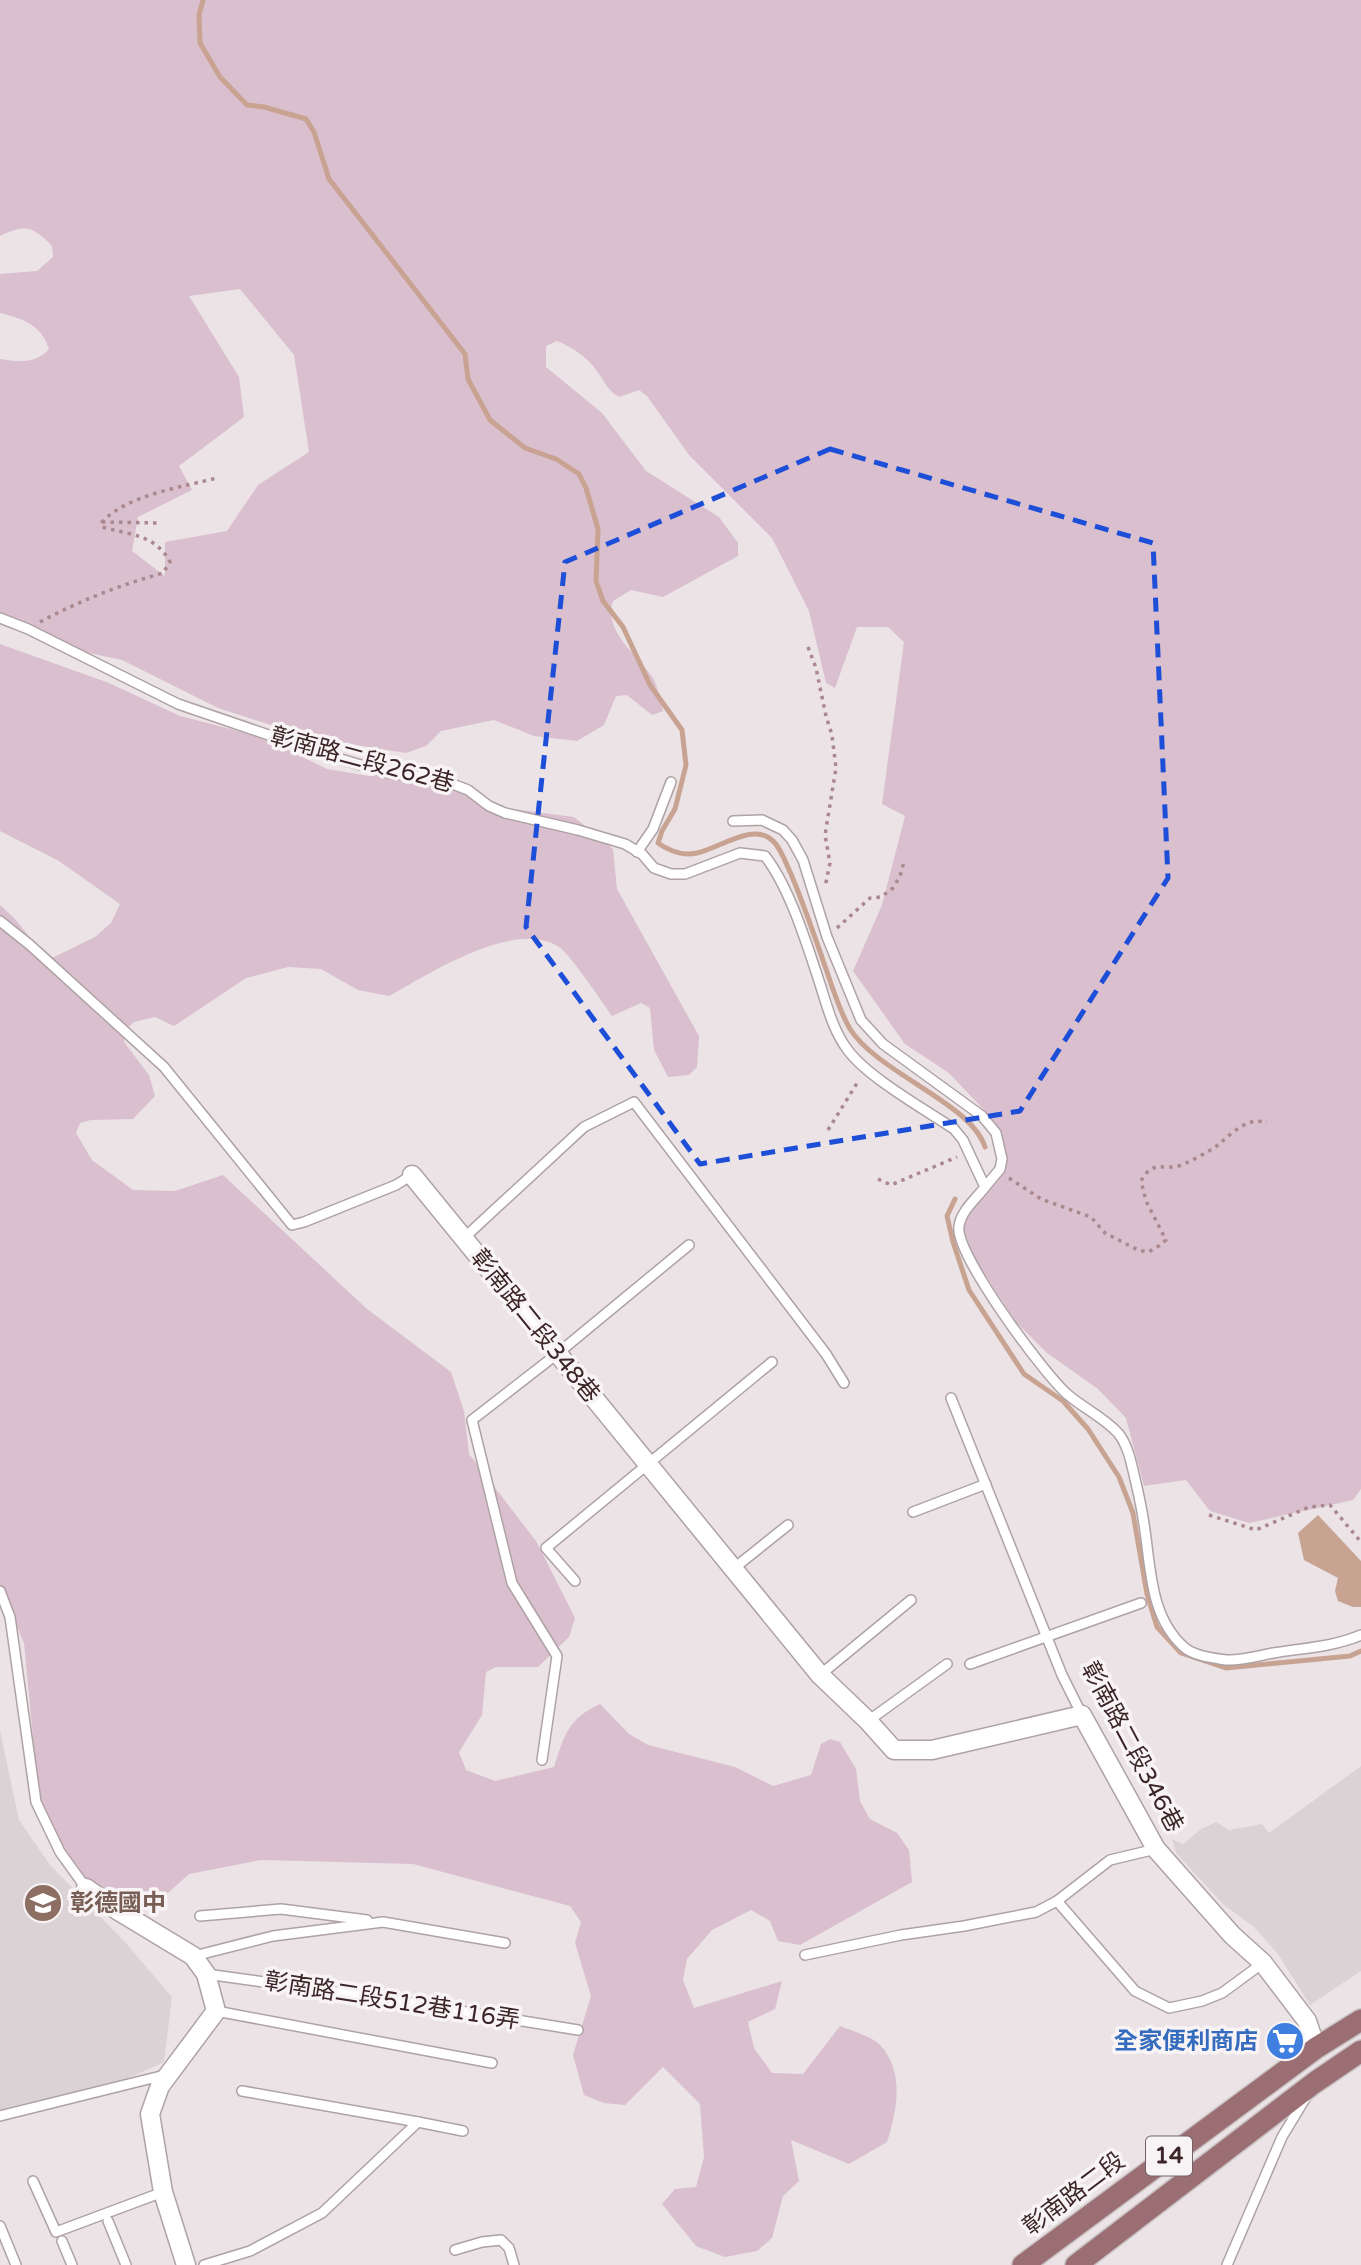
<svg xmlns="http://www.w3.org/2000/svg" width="1361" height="2265" font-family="'Varela Round','Noto Sans TC',sans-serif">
	<rect width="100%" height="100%" fill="#ebe3e6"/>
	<g fill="#dbd2d5">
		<path d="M0,1731L19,1820L50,1865L124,1941L172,1997L164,2062L120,2082L0,2112Z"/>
		<path d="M1361,1766V1971L1310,2005L1278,1954L1254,1927L1224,1905L1176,1853L1172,1839L1183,1844L1201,1829L1216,1822L1229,1830L1262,1824L1269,1833Z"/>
	</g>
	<g fill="#dabfcf" fill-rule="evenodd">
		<path d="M0,0H1361V1489L1353,1500L1249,1523L1210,1511L1186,1480L1144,1486L1126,1418L1098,1389L1047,1353L1016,1322L967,1247L960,1226L962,1204L996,1170L999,1156L985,1111L949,1073L905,1044L853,971L882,905L905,816L882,804L904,642L888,627H857L835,688L826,683L809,611L772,538L689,455L647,396L639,390L619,397C606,390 603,378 594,367C585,356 570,346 557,341L546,346V367L602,413L646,471L719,517L738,543V556L663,597L631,590L613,601C603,632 638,655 653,678C658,687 660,700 663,711L652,715L627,695L616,696L604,725L577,741L534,736L494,720L441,731L426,746L406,753L311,738L218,708L122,660L70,649L0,622V359C18,362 36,364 49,349C41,324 23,319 0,313V274L37,271L53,257L52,246C33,226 25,224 0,236ZM240,289L294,355L309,452L258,485L227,531L165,542V576L132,551L138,517L192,490L179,466L244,417L239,377L189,296Z"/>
		<path d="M0,644L109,683L180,716L262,737L327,769L369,776L442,774L466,794L506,808L574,817L613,849L617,889L699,1036L697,1067L689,1075L668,1077L654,1050L650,1008L641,1003L612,1016C602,1002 570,954 559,947C514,918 429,974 389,996L358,990L321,969L288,967L246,978L174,1026L155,1017L134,1022L124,1031V1042L149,1075L155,1096L133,1119L91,1120L80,1123L76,1133L92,1160L133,1190L175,1191L223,1175L367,1309L451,1372L464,1411L469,1454L536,1541L575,1618L569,1637L538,1667H496L486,1672L482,1715L459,1752L466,1770L495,1781L554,1767C564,1735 569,1718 600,1704L629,1734L648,1745L735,1767L773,1786L811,1775L821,1744L830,1739L840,1742L856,1769L860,1801L870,1819L897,1833L909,1850L912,1882L800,1945L778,1941L770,1921L751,1910L712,1930L687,1959L683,1980L694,2008L782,1981L775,2009L748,2022L754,2048L772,2073L803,2074L840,2026C852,2031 871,2036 880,2045C905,2072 897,2110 887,2142L849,2164L791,2140L799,2181L783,2196L772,2238L757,2251L725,2257L696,2246L662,2204L675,2189L696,2187L704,2157L700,2104L663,2067L625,2105L604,2103L584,2095L573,2055L591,1996L575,1943L581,1922L570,1906L413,1864L261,1860L189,1874L149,1910L128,1914L108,1907L61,1849L39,1801L24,1643L0,1588V905L15,919L48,960L95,937L111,923L120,904L59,861L0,831Z"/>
	</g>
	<path fill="#c9a392" d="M1318,1515L1361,1561V1607H1353L1338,1601L1335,1591L1338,1578L1304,1560L1298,1533Z"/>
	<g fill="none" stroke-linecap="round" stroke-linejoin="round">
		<g stroke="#c9a392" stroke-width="5">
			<path d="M203,0L199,15L200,43L220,77L247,105L264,107L306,119L314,132L329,179L465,354L468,379L490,420L525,448L556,459L579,474L586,488L598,529L596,581L603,601L623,627L650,685L682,730L686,765L675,809L662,831L658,843C666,849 678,854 688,854C713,855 751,819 773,841C781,848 786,864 791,874C804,905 815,937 826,969C833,989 839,1010 850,1029C878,1073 971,1103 985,1147"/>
			<path d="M955,1199L947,1216L953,1242L969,1290L1024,1374L1063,1401L1088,1429L1119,1477L1133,1513L1147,1594L1157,1627L1181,1653L1226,1668L1350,1656L1361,1651"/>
		</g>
		<g stroke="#afa2a5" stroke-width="12">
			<g id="lane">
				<path d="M0,618L28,629L178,704L327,755L388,773L440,779L468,790L489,806L505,813L578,830L625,844L642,854L654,868L671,874H685L740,853L765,856C790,888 807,945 820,984C827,1006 833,1030 847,1049C867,1077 924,1109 954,1129L963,1140L985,1187C976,1199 961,1211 959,1226C954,1253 1044,1374 1067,1394C1083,1408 1103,1417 1118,1433C1129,1446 1132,1467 1136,1483C1139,1496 1142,1510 1144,1524C1151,1566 1149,1617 1185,1648C1195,1656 1213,1658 1226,1660C1241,1661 1258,1656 1273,1653C1303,1648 1333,1647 1361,1635"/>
				<path d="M733,821L762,820L783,830L792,840L803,860L827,937L861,1020L883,1044L982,1116L996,1133L1002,1159L1000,1169L985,1187"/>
				<path d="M637,852L653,829L671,782"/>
				<path d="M0,921L30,945L164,1067L292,1225L304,1222L396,1185L412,1175"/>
				<path d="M464,1238L584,1127L634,1102L826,1354L844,1383"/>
				<path d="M951,1398L1062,1675L1082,1715"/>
				<path d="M913,1512L986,1484"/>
				<path d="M733,1569L788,1525"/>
				<path d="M575,1581L546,1548L772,1362"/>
				<path d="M0,1591L10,1617L36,1802L60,1852L86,1888"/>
				<path d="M970,1664L1141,1603"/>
				<path d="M820,1675L911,1600"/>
				<path d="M868,1721L947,1664"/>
				<path d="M542,1760L557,1656L512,1583L472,1420L557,1354L689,1245"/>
				<path d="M1057,1901L1135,1991L1169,2008L1202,2001L1222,1993L1263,1963"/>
				<path d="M200,1916L281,1909L367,1920"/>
				<path d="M805,1955L901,1935L964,1926L1036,1912L1057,1901L1110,1860L1156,1849"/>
				<path d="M194,1956L273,1936L383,1922L505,1943"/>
				<path d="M206,1974L387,1999L578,2030"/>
				<path d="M216,2011L492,2063"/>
				<path d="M0,2116L165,2075"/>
				<path d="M418,2122L463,2131"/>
				<path d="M33,2181L56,2232L163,2192"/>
				<path d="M108,2221L126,2265"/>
				<path d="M0,2226L16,2265"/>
				<path d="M62,2241L72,2265"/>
				<path d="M455,2250L482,2242L501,2240L509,2248L514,2265"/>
				<path d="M204,2265L250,2251L322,2213L418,2122L242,2091"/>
				<path d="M1227,2265L1282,2137L1305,2099"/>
			</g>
		</g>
		<g stroke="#afa2a5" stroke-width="21">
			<g id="street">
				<path d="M412,1175L820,1675L868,1721L894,1750H932L1082,1715L1156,1849L1232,1935L1263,1963L1307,2021L1316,2048"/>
				<path d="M86,1888L117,1910L193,1956L206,1974L216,2011L160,2086L150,2114L163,2192L186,2265"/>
			</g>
		</g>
		<g stroke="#c8c2c3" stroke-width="24">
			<g id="primary">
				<path d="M1023,2265L1316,2048L1361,2020"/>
				<path d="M1076,2265L1314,2083L1361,2051"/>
			</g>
		</g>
		<g stroke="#ab888e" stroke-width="3.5" stroke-dasharray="3.5 5" stroke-linecap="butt">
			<path d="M102,522L157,523"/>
			<path d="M40,622C79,601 120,585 163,573L170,562C155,534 130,535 102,527V522C127,495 182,487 217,478"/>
			<path d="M808,647L816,668L826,716L832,735L836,768L825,835L830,863L825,887"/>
			<path d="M837,928L870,898L881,897L893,888L900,876L904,862"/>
			<path d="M828,1130L859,1080"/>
			<path d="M1009,1178L1041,1199L1091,1217L1105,1233L1138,1250L1148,1252L1156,1248L1166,1240L1146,1201L1141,1181C1154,1157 1164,1173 1184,1164C1195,1159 1208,1152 1218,1145C1229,1136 1241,1123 1256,1121C1259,1121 1263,1122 1267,1122"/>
			<path d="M878,1179L891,1185L957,1157"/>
			<path d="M1209,1515L1256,1530L1309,1507L1330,1505L1361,1542"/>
		</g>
		<use href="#lane" stroke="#fff" stroke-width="9"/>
		<use href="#street" stroke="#fff" stroke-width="18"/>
		<use href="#primary" stroke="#9b6e73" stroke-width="21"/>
	</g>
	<path fill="none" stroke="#1d4ed8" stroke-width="5" stroke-dasharray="14 9" stroke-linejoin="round" d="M830,449L1153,543L1168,878L1020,1111L700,1164L526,927L565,562Z"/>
	<defs>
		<g id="school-disc" transform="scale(2.0125)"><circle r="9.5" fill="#8d6e63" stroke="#f8f4f5"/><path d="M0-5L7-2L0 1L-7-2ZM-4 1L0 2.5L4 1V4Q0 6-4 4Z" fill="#fff"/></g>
		<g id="supermarket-disc" transform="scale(2.0125)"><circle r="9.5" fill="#3f7fe0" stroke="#f8f4f5"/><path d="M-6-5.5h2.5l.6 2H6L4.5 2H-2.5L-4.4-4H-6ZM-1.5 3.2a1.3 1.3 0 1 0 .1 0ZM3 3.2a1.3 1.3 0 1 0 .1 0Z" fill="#fff"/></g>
	</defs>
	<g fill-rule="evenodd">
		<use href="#school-disc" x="43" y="1903"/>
		<use href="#supermarket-disc" x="1285" y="2041"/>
	</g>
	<g text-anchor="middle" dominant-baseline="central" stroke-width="7" stroke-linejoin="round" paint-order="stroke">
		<rect fill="#f8f4f5" stroke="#746366" stroke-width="2" x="1146" y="2136.5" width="46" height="39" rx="5"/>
		<g font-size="23" font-weight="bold" fill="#3b2528">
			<text x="1169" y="2156">14</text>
		</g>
		<g font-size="24" fill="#3b2528" stroke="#f8f4f5">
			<text transform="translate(362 760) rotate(15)">彰南路二段262巷</text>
			<text transform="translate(535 1326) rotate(51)">彰南路二段348巷</text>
			<text transform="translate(1132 1747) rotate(62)">彰南路二段346巷</text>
			<text transform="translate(392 2001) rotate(9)">彰南路二段512巷116弄</text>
			<text transform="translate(1074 2194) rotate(-37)">彰南路二段</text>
		</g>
		<g font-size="24" font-weight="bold" fill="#785e54" stroke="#f8f4f5" text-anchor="start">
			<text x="70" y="1903">彰德國中</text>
		</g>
		<g font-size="24" font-weight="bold" fill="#366cbe" stroke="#f8f4f5" text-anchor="end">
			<text x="1258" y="2041">全家便利商店</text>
		</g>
	</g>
</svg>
